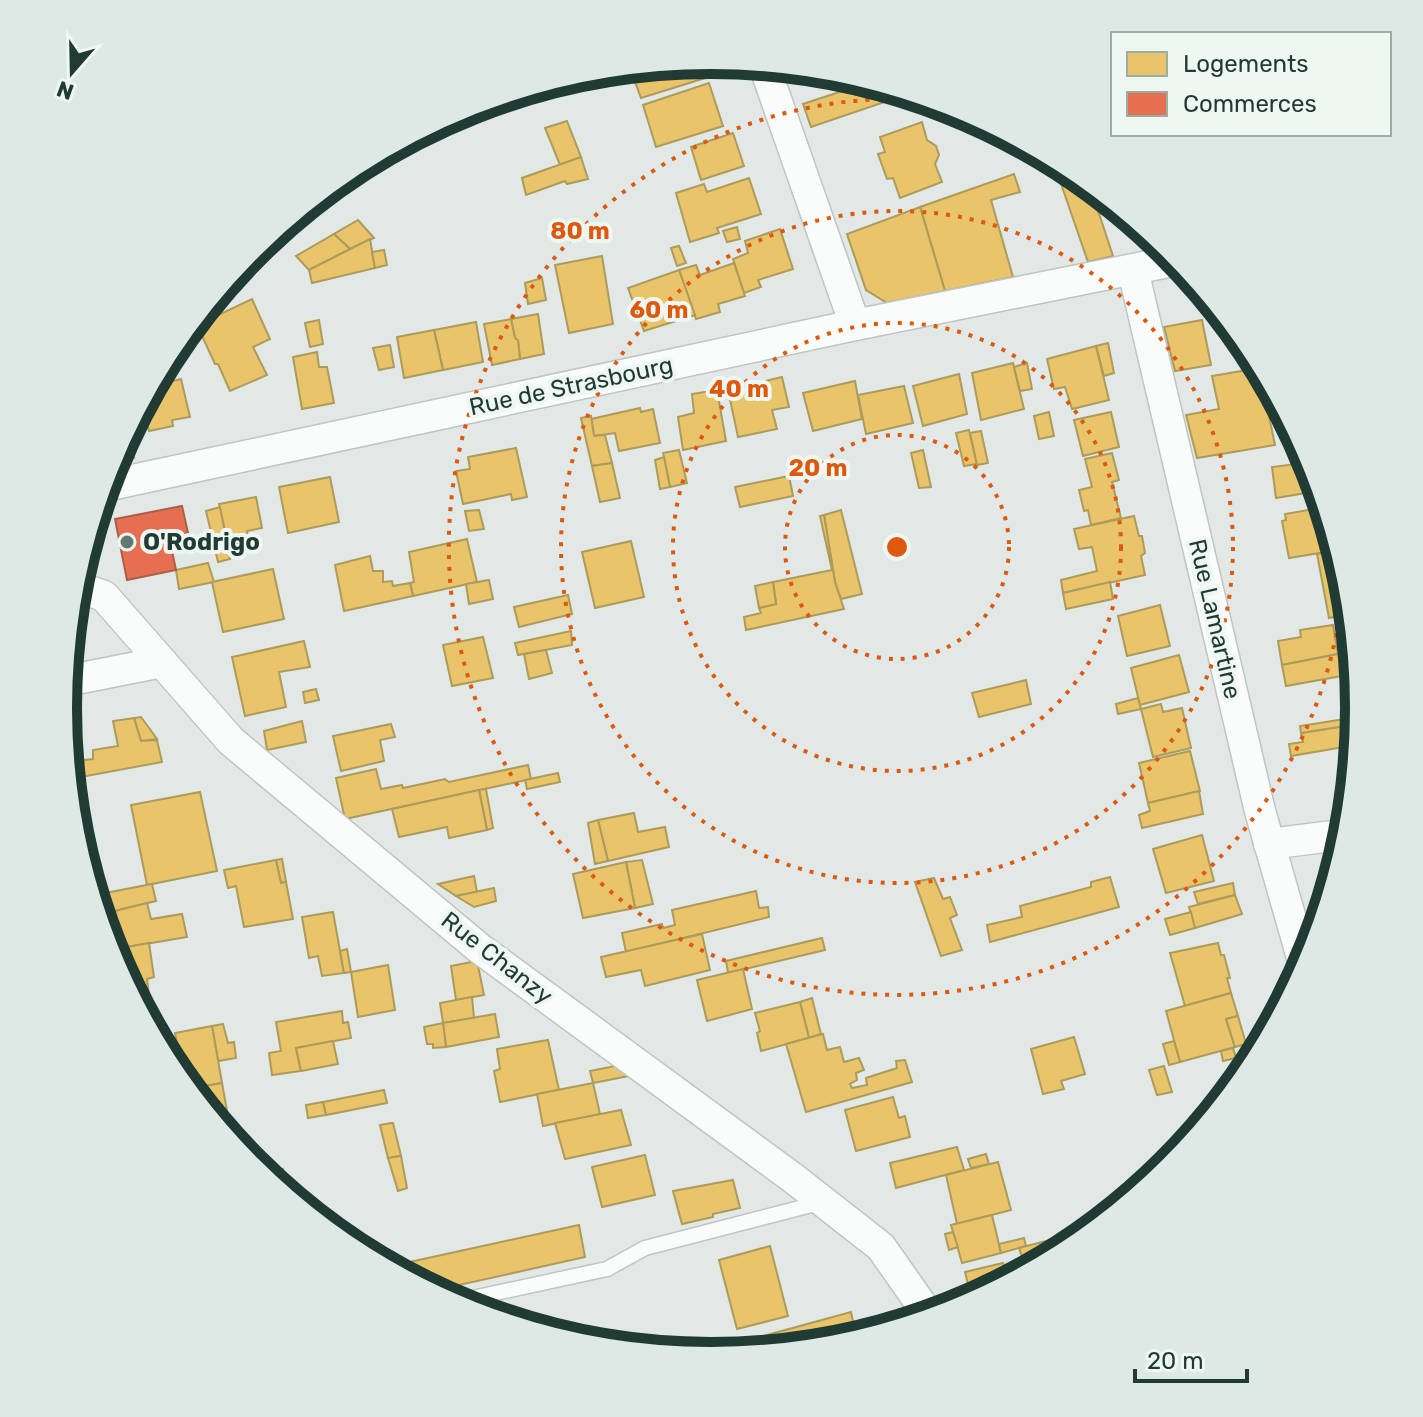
<svg xmlns="http://www.w3.org/2000/svg" width="1423" height="1417" font-family="Rubik,sans-serif">
	<rect width="100%" height="100%" fill="#e1e8e5"/>
	<g fill="#e9c46a" stroke="#ac9b5a" stroke-width="2">
		<path d="M711,60L715,75L641,98L630,68Z"/>
		<path d="M832,72L838,73L870,82L845,91L841,77H834Z"/>
		<path d="M870,82L908,94L811,127L803,104Z"/>
		<path d="M709,83L723,126L656,147L643,105Z"/>
		<path d="M567,121L581,157L560,165L545,128Z"/>
		<path d="M922,122L927,140L936,146L939,155L935,164L942,182L900,198L893,178L887,179L878,154L885,152L880,137Z"/>
		<path d="M733,133L744,166L701,180L691,147Z"/>
		<path d="M581,157L588,179L567,184L565,181L526,195L522,178Z"/>
		<path d="M1076,173L1089,183L1113,256L1088,262L1059,178Z"/>
		<path d="M1014,174L1020,192L991,200L1013,277L945,291L920,207Z"/>
		<path d="M749,178L761,214L717,228L719,233L690,242L676,193L704,184L707,192Z"/>
		<path d="M1089,183L1119,208L1099,214Z"/>
		<path d="M920,207L945,291L887,303L866,290L847,234Z"/>
		<path d="M358,220L374,238L350,249L334,234Z"/>
		<path d="M737,227L740,239L727,242L723,231Z"/>
		<path d="M780,229L793,269L758,280L761,287L744,293L733,259L748,253L745,241Z"/>
		<path d="M334,234L350,249L309,270L296,256Z"/>
		<path d="M370,239L375,268L312,283L309,270Z"/>
		<path d="M679,246L686,263L677,266L671,248Z"/>
		<path d="M384,250L387,265L375,268L372,252Z"/>
		<path d="M602,256L613,324L569,333L555,265Z"/>
		<path d="M734,263L745,296L718,304L720,312L696,319L679,270L696,265L700,275Z"/>
		<path d="M679,270L695,315L644,331L628,288Z"/>
		<path d="M542,278L546,300L528,304L525,283Z"/>
		<path d="M252,299L270,339L253,347L267,375L230,391L218,364H215L197,325Z"/>
		<path d="M538,314L544,354L520,359L518,340L515,338L511,319Z"/>
		<path d="M511,319L515,338L518,340L520,359L492,365L484,324Z"/>
		<path d="M319,320L323,344L310,347L305,323Z"/>
		<path d="M1202,320L1211,365L1175,371L1164,327Z"/>
		<path d="M476,322L483,362L443,370L434,330Z"/>
		<path d="M434,330L443,370L404,378L397,337Z"/>
		<path d="M1108,343L1114,373L1104,376L1096,346Z"/>
		<path d="M390,345L394,367L379,370L373,348Z"/>
		<path d="M1096,346L1109,400L1072,409L1065,387L1054,389L1047,359Z"/>
		<path d="M317,352L319,367H327L334,403L302,409L293,357Z"/>
		<path d="M1013,363L1024,409L981,420L972,373Z"/>
		<path d="M1027,363L1032,389L1020,391L1014,367Z"/>
		<path d="M1259,368L1275,445L1197,458L1186,415L1219,409L1212,376Z"/>
		<path d="M959,374L967,414L923,426L913,386Z"/>
		<path d="M782,377L789,407L772,410L777,429L738,437L728,390Z"/>
		<path d="M181,379L190,417L172,420L173,426L149,431L142,404L152,386Z"/>
		<path d="M855,381L862,419L813,431L803,393Z"/>
		<path d="M904,386L913,423L866,434L858,395Z"/>
		<path d="M717,390L726,441L683,450L678,417L694,413L692,394Z"/>
		<path d="M640,408L641,412L653,409L660,443L619,451L615,433L594,436L591,419Z"/>
		<path d="M1049,412L1054,436L1039,439L1034,416Z"/>
		<path d="M1111,412L1119,447L1083,456L1074,420Z"/>
		<path d="M591,416L594,436L605,435L612,463L592,466L581,418Z"/>
		<path d="M969,430L977,464L964,466L956,433Z"/>
		<path d="M128,431L134,458L112,462L113,460Z"/>
		<path d="M981,431L988,463L977,465L970,433Z"/>
		<path d="M516,448L527,497L512,500L511,494L463,504L456,471L470,469L468,457Z"/>
		<path d="M679,450L687,483L670,487L663,453Z"/>
		<path d="M923,450L931,487L919,488L911,453Z"/>
		<path d="M1112,453L1119,480L1112,482L1121,518L1091,525L1088,510L1084,511L1079,490L1092,487L1085,459Z"/>
		<path d="M664,457L670,487L660,489L655,460Z"/>
		<path d="M1311,462L1318,491L1276,498L1272,467Z"/>
		<path d="M612,463L620,498L600,502L592,466Z"/>
		<path d="M789,476L793,496L740,507L735,487Z"/>
		<path d="M330,477L339,522L288,533L279,487Z"/>
		<path d="M256,497L262,528L247,531L250,546L229,550L219,504Z"/>
		<path d="M220,507L230,559L218,562L206,511Z"/>
		<path d="M1314,509L1315,514H1325L1332,551L1289,558L1282,521L1286,520L1285,514Z"/>
		<path d="M479,510L484,529L469,531L465,511Z"/>
		<path d="M841,510L862,594L841,599L835,582L824,515Z"/>
		<path d="M824,515L835,582L844,609L746,630L744,617L761,613L759,608L776,604L773,582L832,570L820,516Z"/>
		<path d="M1134,516L1139,536H1142L1145,553L1141,556L1145,575L1063,593L1061,580L1097,571L1092,547L1079,549L1074,529Z"/>
		<path d="M467,539L477,582L413,596L410,583L414,582L409,552Z"/>
		<path d="M631,541L644,597L595,608L582,552Z"/>
		<path d="M1338,550L1348,582L1351,614L1329,618L1317,554Z"/>
		<path d="M370,556L373,571H383V582L392,581L393,586L410,583L413,596L344,611L335,565Z"/>
		<path d="M208,563L214,582L179,589L176,570Z"/>
		<path d="M273,569L284,619L223,632L212,582Z"/>
		<path d="M489,580L493,599L469,604L466,584Z"/>
		<path d="M773,582L776,604L759,608L755,586Z"/>
		<path d="M1110,582L1113,599L1066,609L1063,593Z"/>
		<path d="M568,595L572,614L519,627L514,607Z"/>
		<path d="M1160,605L1170,646L1127,656L1118,616Z"/>
		<path d="M1333,625L1338,654L1282,665L1278,641L1301,637L1300,630Z"/>
		<path d="M571,631L572,645L518,655L515,643Z"/>
		<path d="M483,637L493,678L452,686L443,645Z"/>
		<path d="M304,641L310,667L279,672L286,707L245,716L232,657Z"/>
		<path d="M546,650L552,673L529,679L524,654Z"/>
		<path d="M1338,654L1342,676L1286,686L1282,665Z"/>
		<path d="M1179,655L1189,692L1140,705L1131,668Z"/>
		<path d="M1026,680L1031,704L979,717L972,693Z"/>
		<path d="M316,689L319,700L305,703L303,692Z"/>
		<path d="M1138,698L1141,709L1118,714L1116,704Z"/>
		<path d="M1161,704L1163,712L1182,708L1191,748L1153,757L1141,709Z"/>
		<path d="M1359,716L1356,745L1291,756L1289,744L1303,742L1301,733L1345,726V719Z"/>
		<path d="M141,717L157,739L141,741L134,718Z"/>
		<path d="M134,718L141,741L157,740L162,762L81,777L84,760L93,759V750L118,746L113,721Z"/>
		<path d="M1345,719V726L1301,733L1300,726Z"/>
		<path d="M302,721L306,742L267,750L264,731Z"/>
		<path d="M391,724L395,737L380,740L384,761L341,771L333,736Z"/>
		<path d="M1190,751L1200,791L1148,803L1139,763Z"/>
		<path d="M1355,758L1351,801L1344,759Z"/>
		<path d="M528,765L531,779L345,819L336,778L376,769L381,789L402,785L403,788L445,779L449,782Z"/>
		<path d="M558,773L560,782L527,789L525,780Z"/>
		<path d="M486,789L493,828L487,830L479,790Z"/>
		<path d="M479,790L487,830L449,838L447,827L399,837L392,809Z"/>
		<path d="M1199,791L1203,814L1142,828L1139,815L1150,811L1148,803Z"/>
		<path d="M200,792L217,871L147,885L131,805Z"/>
		<path d="M634,813L638,832L665,827L669,847L608,861L598,820Z"/>
		<path d="M598,820L608,861L595,864L588,823Z"/>
		<path d="M1202,835L1214,881L1166,893L1153,849Z"/>
		<path d="M282,859L286,882L281,883L276,860Z"/>
		<path d="M276,860L281,883L286,882L293,919L244,927L236,886L228,888L224,870Z"/>
		<path d="M642,860L653,904L635,908L626,862Z"/>
		<path d="M626,862L635,908L583,918L573,874Z"/>
		<path d="M474,876L477,892L456,896L438,884Z"/>
		<path d="M1110,877L1119,907L990,942L987,925L1022,917L1020,906L1091,887V882Z"/>
		<path d="M934,878L943,899L950,897L957,915L950,918L962,950L941,956L915,882Z"/>
		<path d="M1233,883L1235,895L1198,904L1194,892Z"/>
		<path d="M152,884L156,901L103,914L100,894Z"/>
		<path d="M494,888L496,901L474,907L456,896Z"/>
		<path d="M756,891L759,908L768,907L769,917L626,952L622,933L662,924L663,928L675,925L672,910Z"/>
		<path d="M1235,895L1242,914L1195,928L1189,907Z"/>
		<path d="M147,903L151,919L182,914L187,937L110,950L103,914Z"/>
		<path d="M333,912L344,973L322,976L318,956L309,958L302,917Z"/>
		<path d="M1191,912L1195,928L1170,935L1165,919Z"/>
		<path d="M702,934L710,970L645,986L641,970L606,977L601,957Z"/>
		<path d="M822,938L825,950L728,973L726,961Z"/>
		<path d="M149,943L154,977L147,979L149,995L135,999L110,950Z"/>
		<path d="M1218,943L1221,955H1224L1230,978H1227L1231,993L1185,1006L1170,953Z"/>
		<path d="M347,949L351,972L344,973L340,951Z"/>
		<path d="M477,961L484,995L456,1000L451,966Z"/>
		<path d="M388,965L395,1010L358,1017L351,972Z"/>
		<path d="M743,969L752,1009L707,1021L697,980Z"/>
		<path d="M1231,993L1238,1016L1226,1019L1235,1047L1180,1062L1166,1011Z"/>
		<path d="M472,997L474,1018L443,1023L440,1003Z"/>
		<path d="M812,998L821,1034L809,1038L800,1002Z"/>
		<path d="M800,1002L809,1038L761,1051L757,1033L760,1031L755,1013Z"/>
		<path d="M342,1011L343,1023L348,1022L351,1038L296,1048L301,1071L272,1075L269,1053L281,1051L276,1022Z"/>
		<path d="M495,1014L499,1037L446,1047L443,1023Z"/>
		<path d="M1238,1016L1246,1044L1235,1047L1226,1019Z"/>
		<path d="M443,1023L446,1047L433,1048V1044H427L424,1027Z"/>
		<path d="M223,1024L228,1043L234,1042L236,1058L218,1061L212,1026Z"/>
		<path d="M212,1026L222,1083L189,1089L184,1084L175,1033Z"/>
		<path d="M823,1034L827,1050L840,1047L844,1062L859,1058L864,1070L856,1073L857,1080L850,1084L852,1088L867,1085L866,1078L897,1068L896,1061L905,1060L912,1082L806,1112L786,1044Z"/>
		<path d="M1074,1037L1085,1074L1061,1081L1064,1089L1043,1094L1031,1049Z"/>
		<path d="M548,1040L559,1090L500,1102L494,1071L500,1069L497,1049Z"/>
		<path d="M333,1041L338,1064L301,1071L296,1048Z"/>
		<path d="M1174,1041L1180,1062L1169,1065L1163,1044Z"/>
		<path d="M1233,1048L1236,1058L1223,1061L1221,1051Z"/>
		<path d="M1259,1054L1250,1069L1249,1070L1246,1058Z"/>
		<path d="M620,1065L634,1075L593,1083L590,1071Z"/>
		<path d="M1164,1066L1172,1092L1157,1095L1149,1070Z"/>
		<path d="M222,1083L231,1133L225,1134L189,1089Z"/>
		<path d="M593,1083L600,1114L543,1126L537,1094Z"/>
		<path d="M384,1090L387,1103L326,1115L323,1102Z"/>
		<path d="M893,1097L899,1118L905,1116L910,1137L856,1151L845,1110Z"/>
		<path d="M323,1102L326,1115L308,1118L306,1105Z"/>
		<path d="M621,1110L631,1145L565,1159L555,1123Z"/>
		<path d="M391,1123H393L401,1156L388,1158L380,1125Z"/>
		<path d="M957,1147L964,1170L896,1188L890,1163Z"/>
		<path d="M986,1154L989,1164L971,1168L968,1159Z"/>
		<path d="M645,1155L655,1195L602,1207L592,1167Z"/>
		<path d="M401,1156L407,1188L398,1191L388,1158Z"/>
		<path d="M998,1162L1011,1210L957,1224L946,1175Z"/>
		<path d="M283,1169L288,1196L261,1174Z"/>
		<path d="M733,1180L740,1208L713,1214V1217L682,1224L673,1191Z"/>
		<path d="M1123,1202L1124,1205L1114,1213L1112,1204Z"/>
		<path d="M992,1215L1001,1253L962,1263L951,1225Z"/>
		<path d="M579,1225L585,1257L432,1291L387,1267Z"/>
		<path d="M953,1232L958,1247L949,1250L945,1234Z"/>
		<path d="M1024,1238L1026,1246L1001,1253L999,1244Z"/>
		<path d="M1050,1240L1053,1253L1023,1260L1019,1248Z"/>
		<path d="M770,1246L788,1316L737,1329L719,1260Z"/>
		<path d="M1003,1263L1009,1278L1021,1275L972,1301L965,1272Z"/>
		<path d="M851,1312L857,1339L838,1345L711,1357L694,1355Z"/>
	</g>
	<path fill="#e76f51" stroke="#ab5f48" stroke-width="2" d="M182,506L188,533L169,537L176,570L127,580L115,519Z"/>
	<g fill="none" stroke-linecap="round" stroke-linejoin="round">
		<g stroke="#bec5c2" stroke-width="17">
			<path id="lane" d="M454,1302L607,1269L645,1248L823,1202"/>
		</g>
		<g stroke="#bec5c2" stroke-width="33">
			<g id="street">
				<path d="M764,65L855,325"/>
				<path d="M1133,270L1260,811L1305,968"/>
				<path d="M105,486L855,325L1178,260"/>
				<path d="M75,586L104,596L231,741L479,948L793,1178L881,1247L930,1317"/>
				<path d="M66,681L162,662"/>
				<path d="M1269,844L1348,834"/>
			</g>
		</g>
		<use href="#lane" stroke="#fafcfb" stroke-width="14"/>
		<use href="#street" stroke="#fafcfb" stroke-width="30"/>
	</g>
	<g fill="none" stroke="#de580e" stroke-width="4" stroke-dasharray="4 8">
		<circle cx="897" cy="547" r="112"/>
		<circle cx="897" cy="547" r="224"/>
		<circle cx="897" cy="547" r="336"/>
		<path d="M1344 574A448 448 0 1 1 928 100"/>
	</g>
	<circle fill="#637871" stroke="#eff7f3" stroke-width="3" cx="127" cy="542" r="8"/>
	<g text-anchor="middle" dominant-baseline="central" stroke-width="8" stroke-linejoin="round" paint-order="stroke">
		<g font-size="24" fill="#1f3b33" stroke="#eff7f3">
			<text transform="translate(571 386) rotate(-12)">Rue de Strasbourg</text>
			<text transform="translate(1215 619) rotate(77)">Rue Lamartine</text>
			<text transform="translate(497 958) rotate(38)">Rue Chanzy</text>
		</g>
		<g font-size="24" font-weight="bold" fill="#1f3b33" stroke="#eff7f3" text-anchor="start">
			<text x="143" y="542">O'Rodrigo</text>
		</g>
	</g>
	<path d="M0 0H1423V1417H0ZM77 708a634 634 0 1 1 1268 0a634 634 0 1 1-1268 0Z" fill="#dee8e4" fill-rule="evenodd"/>
	<path fill="none" stroke="#1f3b33" stroke-width="10" d="M77 708a634 634 0 1 1 1268 0a634 634 0 1 1-1268 0Z"/>
	<circle cx="897" cy="547" r="12" fill="#de580e" stroke="#eff7f3" stroke-width="4"/>
	<g font-size="24" text-anchor="middle" font-weight="bold" fill="#de580e" stroke="#eff7f3" stroke-width="8" stroke-linejoin="round" paint-order="stroke">
		<text x="580" y="239">80 m</text>
		<text x="659" y="318">60 m</text>
		<text x="739" y="397">40 m</text>
		<text x="818" y="476">20 m</text>
	</g>
	<rect x="1111" y="32" width="280" height="104" fill="#eff7f3" stroke="#9caca6" stroke-width="2"/>
	<rect x="1127" y="52" width="40" height="24" fill="#e9c46a" stroke="#9caca6" stroke-width="2"/>
	<text x="1183" y="72" font-size="24" fill="#1f3b33">Logements</text>
	<rect x="1127" y="92" width="40" height="24" fill="#e76f51" stroke="#9caca6" stroke-width="2"/>
	<text x="1183" y="112" font-size="24" fill="#1f3b33">Commerces</text>
	<g transform="translate(72 72) rotate(200)" stroke="#eff7f3" stroke-width="6" paint-order="stroke">
	<path d="M0-6L14 30L0 20L-14 30Z" fill="#1f3b33"/>
	<text y="-12" font-size="22" font-weight="bold" text-anchor="middle" fill="#1f3b33">N</text>
	</g>
	<path d="M1135 1369v12h112v-12" fill="none" stroke="#1f3b33" stroke-width="4"/>
	<text x="1147" y="1369" font-size="24" fill="#1f3b33" stroke="#eff7f3" stroke-width="6" paint-order="stroke">20 m</text>
</svg>
